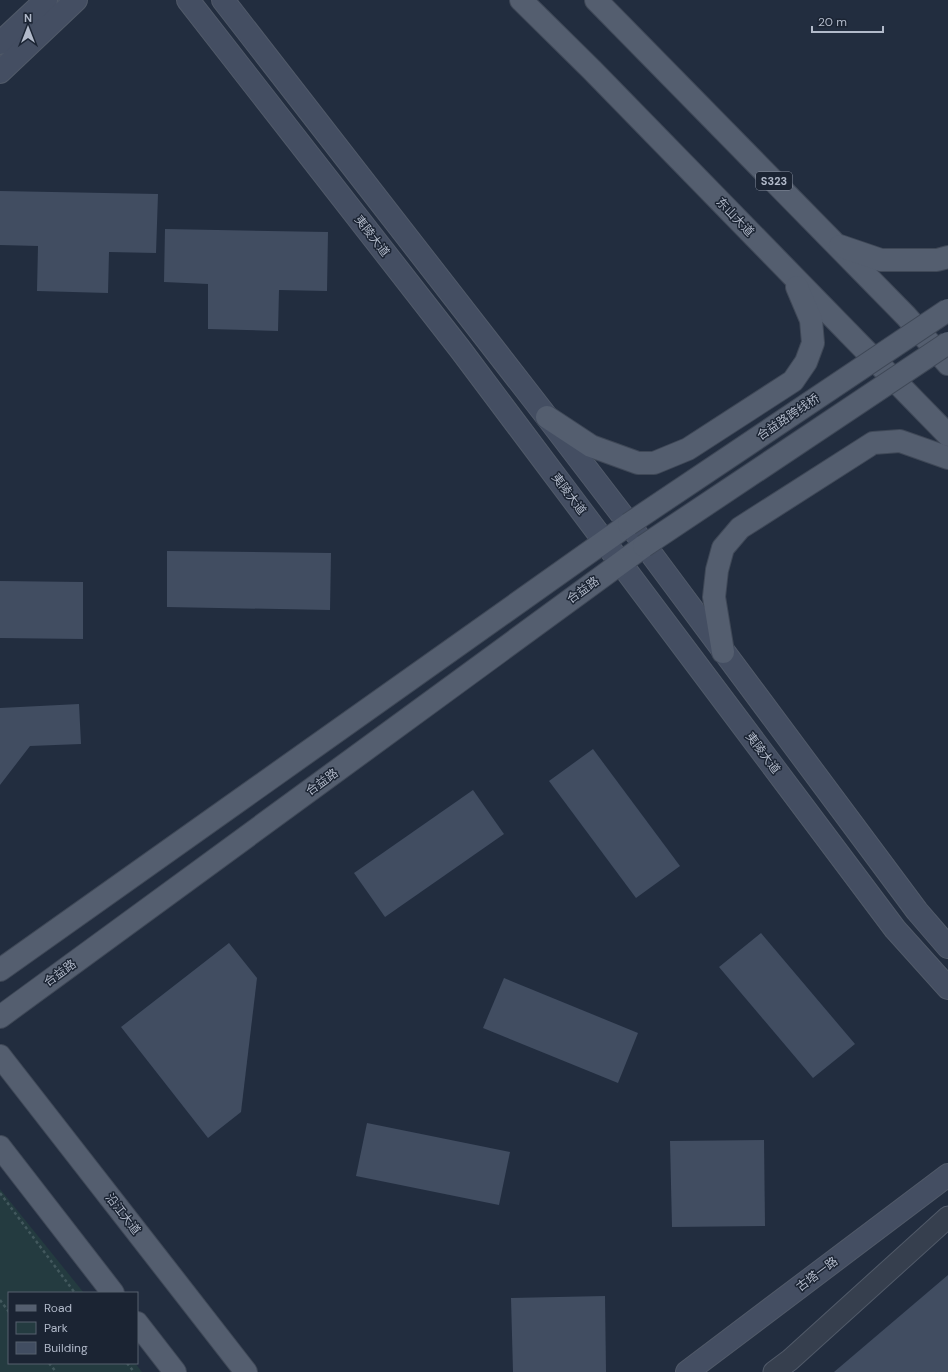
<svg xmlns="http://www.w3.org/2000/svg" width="948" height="1372" font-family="'DM Sans','Noto Sans SC',sans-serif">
	<rect width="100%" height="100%" fill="#222d3f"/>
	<path fill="#243b40" d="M0,1189L84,1293H9V1363H135L142,1372H0Z"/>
	<g fill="#414d61">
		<path d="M0,191L158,194L156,253L109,252L108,293L37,291L38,246L0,245Z"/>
		<path d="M165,229L328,232L327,291L279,290L278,331L208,329V284L164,282Z"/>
		<path d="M167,551L331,553L330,610L167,607Z"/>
		<path d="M0,581L83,582V639L0,638Z"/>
		<path d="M79,704L81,744L30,746L0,785V708Z"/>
		<path d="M593,749L680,866L636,898L549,781Z"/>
		<path d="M473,790L504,834L385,917L354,873Z"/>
		<path d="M761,933L855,1044L813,1078L719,967Z"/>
		<path d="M229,943L257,978L241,1112L208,1138L121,1027Z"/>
		<path d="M504,978L638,1033L618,1083L483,1028Z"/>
		<path d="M367,1123L510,1152L499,1205L356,1176Z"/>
		<path d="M764,1140L765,1226L672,1227L670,1141Z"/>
		<path d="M948,1275V1372H834Z"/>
		<path d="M605,1296L606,1372H513L511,1298Z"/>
	</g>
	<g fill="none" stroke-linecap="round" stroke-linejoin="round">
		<g stroke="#515a69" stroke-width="23">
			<path id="street" d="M774,1372L790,1360L948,1217"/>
		</g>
		<g stroke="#515a69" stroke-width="24">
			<g id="secondary">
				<path d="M188,0L460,349L895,929L948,988"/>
				<path d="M223,0L547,417L629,524L917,911L948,947"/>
				<path d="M0,43L46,0"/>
				<path d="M0,72L76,0"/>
				<path d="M687,1372L948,1175"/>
			</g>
		</g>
		<g stroke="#3f4857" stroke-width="24">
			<g id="primary">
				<path d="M521,0L592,70L948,435"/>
				<path d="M596,0L906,316L948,364"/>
				<path d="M840,246L881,260H937L948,257"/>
				<path d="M547,417L591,446L638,463H654L688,449L793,381L806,362L813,343L811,320L797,287"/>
				<path d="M723,652L714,597L717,570L723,548L740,528L873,443L900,441L948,458"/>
				<path d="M0,970L629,524"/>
				<path d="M0,1017L644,546"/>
				<path d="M0,1056L246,1372"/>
				<path d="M0,1147L113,1293"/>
				<path d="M137,1323L175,1372"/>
			</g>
		</g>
		<g stroke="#42585d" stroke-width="2.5" stroke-dasharray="3 3" stroke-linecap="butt">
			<path d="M0,1193L75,1293"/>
			<path d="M0,1300L9,1312"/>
			<path d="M49,1363L56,1372"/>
			<path d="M127,1363L134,1372"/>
		</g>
		<use href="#street" stroke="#363f4e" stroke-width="21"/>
		<use href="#secondary" stroke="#444e62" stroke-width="22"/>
		<use href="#primary" stroke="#545e6f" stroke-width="22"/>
		<g stroke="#3f4857" stroke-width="24" stroke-linecap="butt">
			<g id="primary-bridge">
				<path d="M629,524L948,310"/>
				<path d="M644,546L948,343"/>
			</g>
		</g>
		<use href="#primary-bridge" stroke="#545e6f" stroke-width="22"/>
	</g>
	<g text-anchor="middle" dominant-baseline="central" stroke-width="3" stroke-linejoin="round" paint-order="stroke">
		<rect fill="#1b2433" stroke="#858d9d" stroke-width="1" x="756" y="172" width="36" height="18" rx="3"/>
		<g font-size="11" font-weight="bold" fill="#b2baca">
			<text x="774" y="181">S323</text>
		</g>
		<g font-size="12" fill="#b2baca" stroke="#1b2433">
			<text transform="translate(735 217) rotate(46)">东山大道</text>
			<text transform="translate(372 236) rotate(52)">夷陵大道</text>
			<text transform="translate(788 417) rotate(-34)">合益路跨线桥</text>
			<text transform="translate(569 494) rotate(53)">夷陵大道</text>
			<text transform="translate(583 590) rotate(-36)">合益路</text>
			<text transform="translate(763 753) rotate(53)">夷陵大道</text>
			<text transform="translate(322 782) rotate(-36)">合益路</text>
			<text transform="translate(60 973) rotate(-36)">合益路</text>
			<text transform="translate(123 1214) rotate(52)">沿江大道</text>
			<text transform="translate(817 1274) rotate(-37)">古塔一路</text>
		</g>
	</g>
	<rect x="8" y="1292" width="130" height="72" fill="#1b2433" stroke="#57606f"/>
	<rect x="16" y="1305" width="20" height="6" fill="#545e6f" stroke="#57606f"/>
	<text x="44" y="1312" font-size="12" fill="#b2baca">Road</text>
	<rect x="16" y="1322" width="20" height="12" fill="#243b40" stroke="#57606f"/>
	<text x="44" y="1332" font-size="12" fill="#b2baca">Park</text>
	<rect x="16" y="1342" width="20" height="12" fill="#414d61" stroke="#57606f"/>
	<text x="44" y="1352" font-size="12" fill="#b2baca">Building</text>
	<g transform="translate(28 28)" stroke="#1b2433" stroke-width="3" paint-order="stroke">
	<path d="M0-3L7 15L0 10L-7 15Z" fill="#b2baca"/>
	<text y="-6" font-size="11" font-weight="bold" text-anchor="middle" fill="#b2baca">N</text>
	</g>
	<path d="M812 26v6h71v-6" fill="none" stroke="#b2baca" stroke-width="2"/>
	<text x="818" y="26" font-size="12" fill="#b2baca" stroke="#1b2433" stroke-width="3" paint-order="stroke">20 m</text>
</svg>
